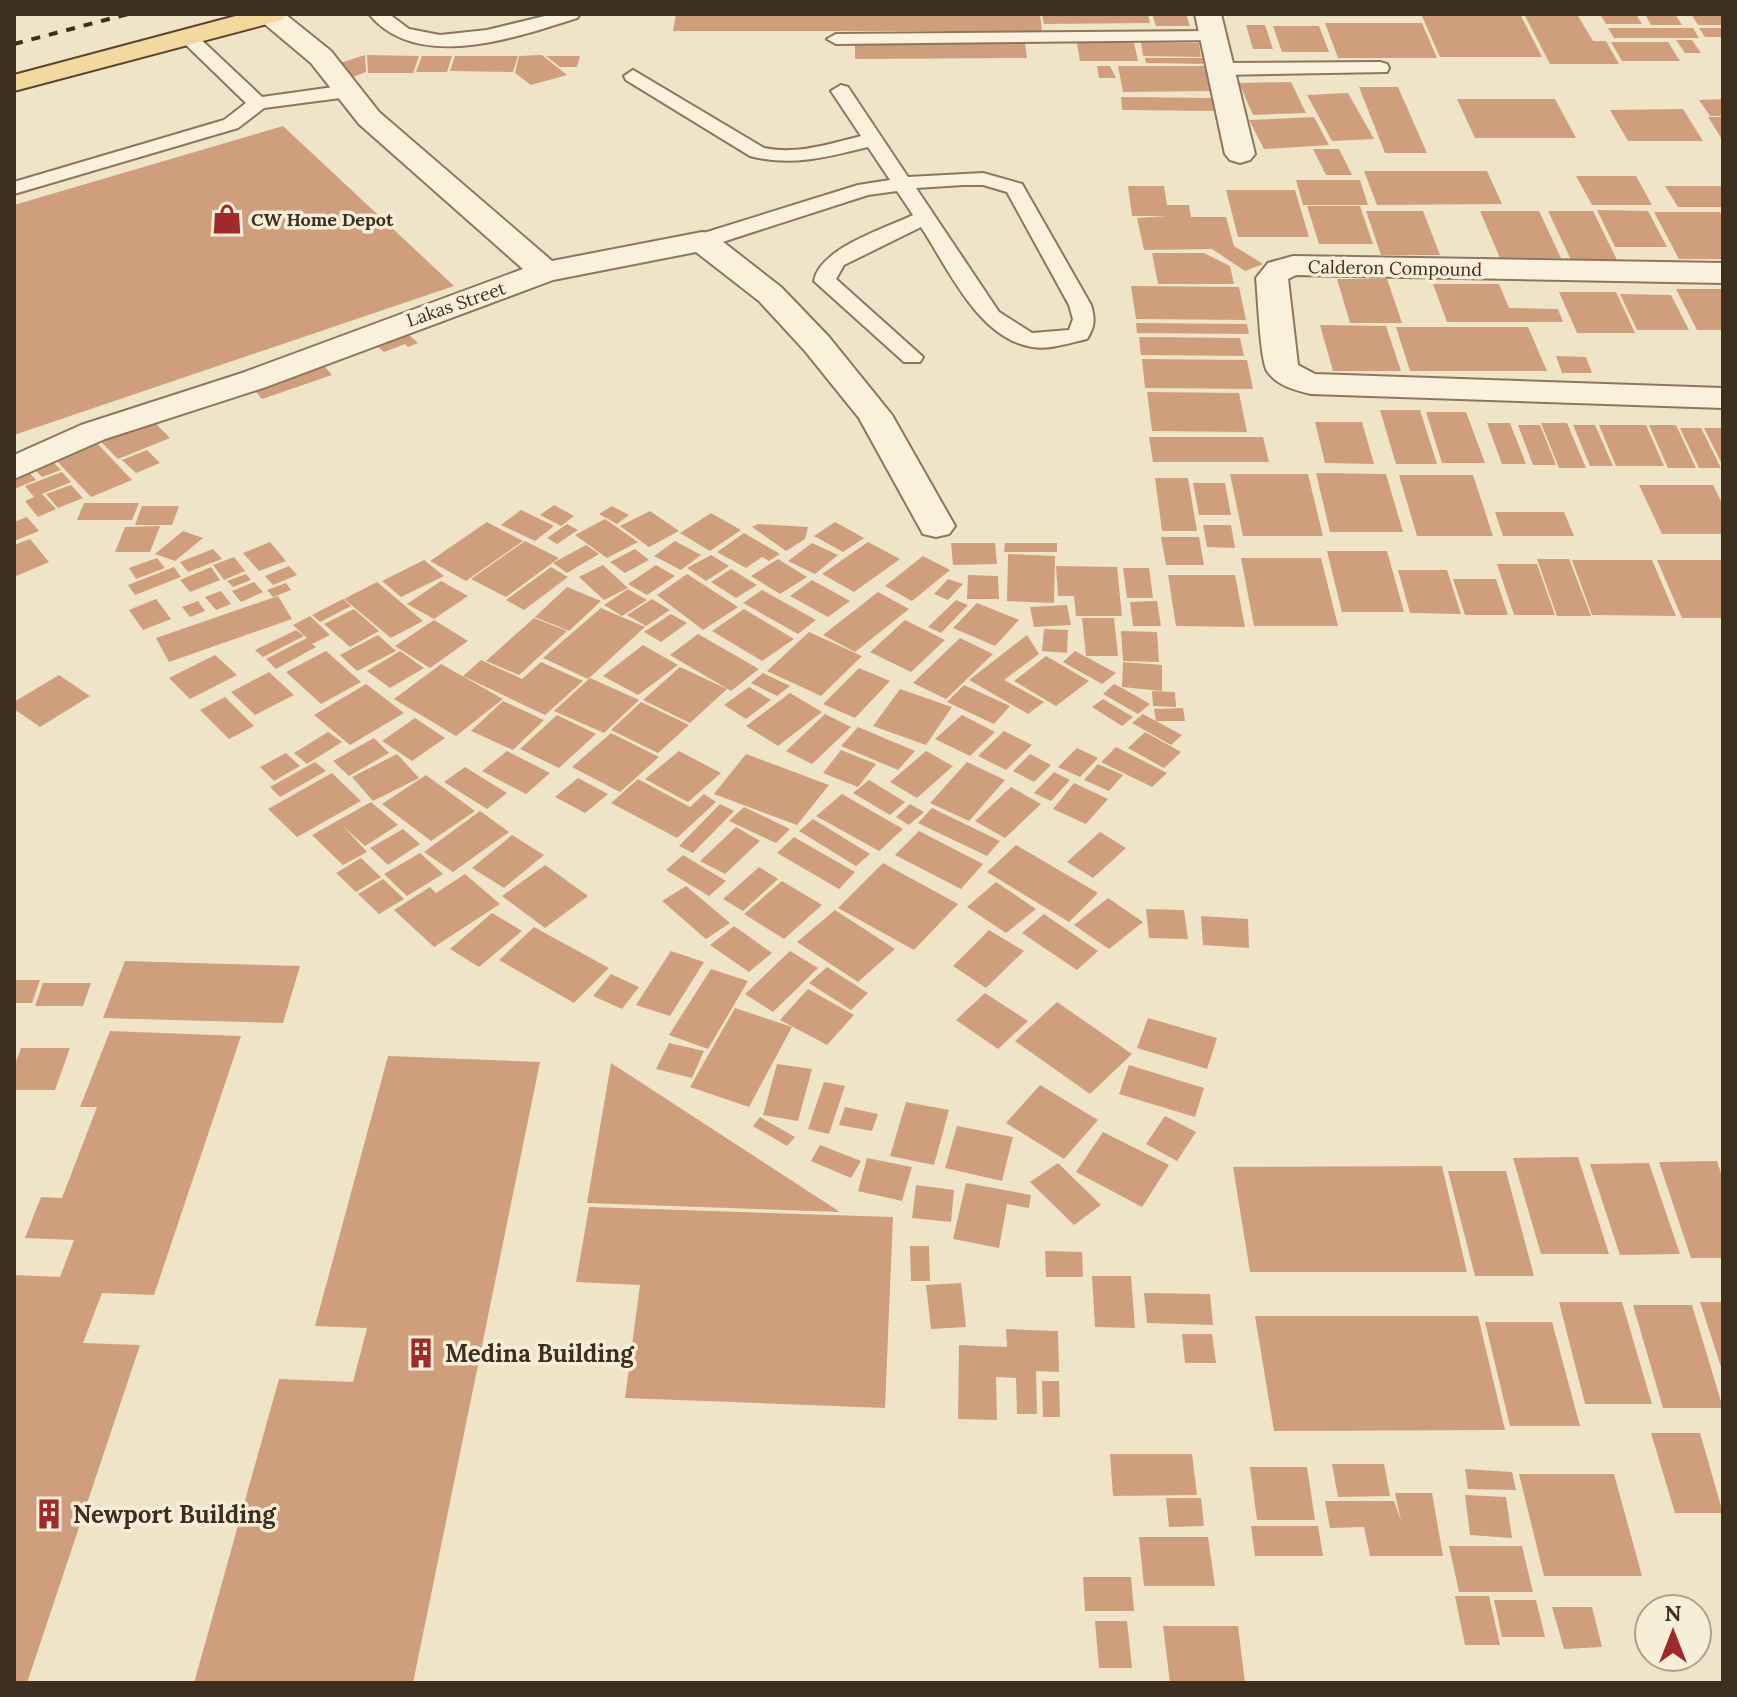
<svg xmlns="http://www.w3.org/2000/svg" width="1737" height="1697" font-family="Lora,serif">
	<rect width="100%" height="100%" fill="#f0e4c8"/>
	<g fill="#cf9f7d">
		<path d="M676,14H1040L1042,31H673Z"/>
		<path d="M1141,14H1148L1150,23L1044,24L1042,15Z"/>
		<path d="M1152,14H1186L1190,26H1156Z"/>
		<path d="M1421,14H1520L1542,57H1440Z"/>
		<path d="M1600,14H1636L1642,24H1606Z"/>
		<path d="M1645,14H1675L1682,25H1651Z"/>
		<path d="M1691,14H1723V25H1698Z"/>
		<path d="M1525,16H1578L1593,41H1606L1619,64H1550Z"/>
		<path d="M1325,23H1422L1437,58H1338Z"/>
		<path d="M1246,25H1265L1273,49H1253Z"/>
		<path d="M1273,26H1319L1329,52H1282Z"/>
		<path d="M1608,28H1693L1699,38H1614Z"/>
		<path d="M1699,28H1723V37H1705Z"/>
		<path d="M1676,40H1692L1701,53H1685Z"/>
		<path d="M1141,42L1199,43L1201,57L1143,56Z"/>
		<path d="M1611,42H1668L1680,61H1622Z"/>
		<path d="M1025,43L1027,58L855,59V44Z"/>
		<path d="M1077,43H1134L1138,61H1080Z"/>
		<path d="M365,55L366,72L353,77L340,63Z"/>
		<path d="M367,55L419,56L413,73H368Z"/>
		<path d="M542,55L567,75L531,85L515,73L519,56Z"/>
		<path d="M422,56H452L447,72H416Z"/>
		<path d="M455,56H518L513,72L450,71Z"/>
		<path d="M546,56H580L577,67H560Z"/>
		<path d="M1145,58H1206L1208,64L1146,63Z"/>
		<path d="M1097,66H1110L1116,78H1099Z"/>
		<path d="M1118,66H1205L1212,91L1123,92Z"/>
		<path d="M1291,82L1306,113L1253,115L1239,83Z"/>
		<path d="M1359,87H1398L1427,153H1385Z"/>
		<path d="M1348,93L1374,139L1332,141L1307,95Z"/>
		<path d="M1121,97L1214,98L1216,111L1122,110Z"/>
		<path d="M1457,99H1555L1576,138H1475Z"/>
		<path d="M1723,99V116H1710L1699,100Z"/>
		<path d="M1683,109L1703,141H1628L1610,110Z"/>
		<path d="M1314,117L1329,145L1264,149L1249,120Z"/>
		<path d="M1708,117H1723V141Z"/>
		<path d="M283,126L454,286L14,435V205Z"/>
		<path d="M1313,149H1339L1352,175H1326Z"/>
		<path d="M1364,171H1487L1502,204L1377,205Z"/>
		<path d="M1576,176H1636L1652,205H1592Z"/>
		<path d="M1296,180H1360L1368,205H1303Z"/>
		<path d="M1128,186H1164L1167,205H1189L1191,217H1226L1234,246L1263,264L1245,271L1212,249L1144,250L1137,218L1167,216H1132Z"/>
		<path d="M1665,186H1723V207H1678Z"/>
		<path d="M1226,190H1295L1309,237H1238Z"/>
		<path d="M1307,206H1360L1373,244H1319Z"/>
		<path d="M1597,210L1648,211L1667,247H1615Z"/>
		<path d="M1366,211H1423L1440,255H1381Z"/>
		<path d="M1480,211H1539L1561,258H1500Z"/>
		<path d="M1548,211H1593L1618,262H1572Z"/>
		<path d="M1654,212H1720L1723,218V259H1679Z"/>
		<path d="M1152,253H1204L1230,266L1234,284H1158Z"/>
		<path d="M1337,279H1387L1402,323H1350Z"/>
		<path d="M1433,284H1499L1509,308L1558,309L1563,322H1447Z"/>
		<path d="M1131,286L1239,287L1246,320L1136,319Z"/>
		<path d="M1676,289H1723V330H1697Z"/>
		<path d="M1559,292H1616L1635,333H1577Z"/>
		<path d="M1620,294L1671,295L1689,330H1637Z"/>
		<path d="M1136,323L1247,324L1249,334L1137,333Z"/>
		<path d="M1320,325L1386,326L1401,371H1333Z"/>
		<path d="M1396,327H1528L1547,371H1410Z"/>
		<path d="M402,329L418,343L408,347L405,344L384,352L371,341Z"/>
		<path d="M1139,337L1240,338L1244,356L1141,355Z"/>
		<path d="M1556,356L1586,357L1592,373H1562Z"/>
		<path d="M1142,359L1247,360L1253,389L1145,388Z"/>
		<path d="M320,361L332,375L262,399L250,385Z"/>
		<path d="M1147,392L1239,393L1247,432L1152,431Z"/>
		<path d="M1380,410H1420L1437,464H1396Z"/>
		<path d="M1426,412H1466L1485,463H1442Z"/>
		<path d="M152,420L170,438L118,459L100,441Z"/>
		<path d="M1315,422H1362L1374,464L1325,463Z"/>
		<path d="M1487,423H1510L1526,464H1502Z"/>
		<path d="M1541,423H1567L1586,468H1559Z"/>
		<path d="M1518,425H1540L1556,465H1533Z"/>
		<path d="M1573,425H1595L1613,466H1590Z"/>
		<path d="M1599,425H1646L1664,466H1616Z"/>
		<path d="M1649,425H1676L1696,468H1668Z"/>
		<path d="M1680,428H1701L1721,468H1699Z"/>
		<path d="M1704,428H1723V466Z"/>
		<path d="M1149,437H1263L1269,462H1153Z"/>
		<path d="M93,439L132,480L91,497L52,456Z"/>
		<path d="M147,450L160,463L136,473L122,460Z"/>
		<path d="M53,462L61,470L42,477L34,469Z"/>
		<path d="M29,472L36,480L14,489V478Z"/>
		<path d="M62,472L71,482L42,494L56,509L38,517L25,501L34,497L25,486Z"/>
		<path d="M1316,473L1386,474L1403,532H1330Z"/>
		<path d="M1230,474H1308L1323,536H1243Z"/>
		<path d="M1399,475H1473L1493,536H1417Z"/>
		<path d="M1155,478H1188L1197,531H1162Z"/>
		<path d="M1193,483H1225L1231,515H1199Z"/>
		<path d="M71,485L83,498L58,508L46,494Z"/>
		<path d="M1639,485H1713L1723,505V534H1662Z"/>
		<path d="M84,503H139L132,520H77Z"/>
		<path d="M554,505L574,516L561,526L540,515Z"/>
		<path d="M142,506H179L172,525H135Z"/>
		<path d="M612,506L629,515L617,524L599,514Z"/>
		<path d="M521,510L554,526L535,541L501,525Z"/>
		<path d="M650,511L679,531L649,547L620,526Z"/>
		<path d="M1495,512H1564L1574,536H1503Z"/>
		<path d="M711,513L741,530L710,551L680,533Z"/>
		<path d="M27,517L39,531L14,541V522Z"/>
		<path d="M605,519L638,542L607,558L575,535Z"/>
		<path d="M487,522L523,541L466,581L430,561Z"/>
		<path d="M835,522L864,538L843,552L814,536Z"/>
		<path d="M567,524L578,530L557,544L547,538Z"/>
		<path d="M758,524L808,527L805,539L786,551L752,527Z"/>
		<path d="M1203,525H1231L1235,548L1207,547Z"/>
		<path d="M160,526L150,552H115L125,527Z"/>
		<path d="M183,531L203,538L175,561L155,554Z"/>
		<path d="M744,533L780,554L769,561L762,557L746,568L717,552Z"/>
		<path d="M1161,537H1199L1204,565H1166Z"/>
		<path d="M30,539L49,562L14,577V545Z"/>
		<path d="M525,541L559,558L506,597L471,579Z"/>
		<path d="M675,541L701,555L681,570L654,556Z"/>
		<path d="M270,542L286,561L259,571L243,553Z"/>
		<path d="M868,542L900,559L854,592L822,574Z"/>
		<path d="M812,543L838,555L815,574L788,561Z"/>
		<path d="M951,543H995L997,564L953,565Z"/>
		<path d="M1005,543H1057V552H1004Z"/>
		<path d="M586,545L599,554L567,573L553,563Z"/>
		<path d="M213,549L222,559L188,572L180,562Z"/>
		<path d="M635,549L649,560L625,573L610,562Z"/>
		<path d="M1327,551H1387L1404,612H1342Z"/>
		<path d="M1008,554L1055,556L1054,603L1007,601Z"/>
		<path d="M711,555L729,566L706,581L687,568Z"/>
		<path d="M923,556L950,570L912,601L885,586Z"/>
		<path d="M234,557L245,571L224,580L213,565Z"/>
		<path d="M157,558L165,568L136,579L129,568Z"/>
		<path d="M1241,558H1321L1338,626H1254Z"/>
		<path d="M778,559L807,577L780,594L751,576Z"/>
		<path d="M1537,559H1569L1591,616H1557Z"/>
		<path d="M424,560L444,576L401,597L382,581Z"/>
		<path d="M1572,560H1652L1676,616L1592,615Z"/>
		<path d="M1657,560H1723V618H1682Z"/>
		<path d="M1497,564H1537L1555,615H1514Z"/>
		<path d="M603,565L628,588L604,600L579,577Z"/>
		<path d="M656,565L675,576L647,595L628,584Z"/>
		<path d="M289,566L297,575L273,585L265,576Z"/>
		<path d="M1056,566L1117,567L1122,616H1076L1074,596H1058Z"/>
		<path d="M174,567L181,577L135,595L128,585Z"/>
		<path d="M211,567L220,580L190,592L180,580Z"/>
		<path d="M551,567L568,577L524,610L506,600Z"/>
		<path d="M1123,568H1149L1153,598H1127Z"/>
		<path d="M731,569L757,585L736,598L711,582Z"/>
		<path d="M1398,570H1447L1461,614L1410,613Z"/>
		<path d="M246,574L251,580L233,587L227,581Z"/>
		<path d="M687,574L738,607L703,630L657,595Z"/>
		<path d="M968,575L998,576L999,599H967Z"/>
		<path d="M1168,575H1235L1245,627L1176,626Z"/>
		<path d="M948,579L963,584L948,600L934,594Z"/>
		<path d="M1453,579H1496L1508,615H1465Z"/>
		<path d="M812,580L850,601L828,617L790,596Z"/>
		<path d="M441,581L468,596L434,619L407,604Z"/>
		<path d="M254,582L263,592L241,602L232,591Z"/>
		<path d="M377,582L423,621L391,638L344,599Z"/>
		<path d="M286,583L291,590L273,597L267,590Z"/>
		<path d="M567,587L601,601L569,631L535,617Z"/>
		<path d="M628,589L647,600L622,616L604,605Z"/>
		<path d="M762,590L816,620L798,634L743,603Z"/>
		<path d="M221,591L231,604L216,610L205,597Z"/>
		<path d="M878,592L909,609L855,652L823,635Z"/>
		<path d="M278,596L292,619L169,662L156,638Z"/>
		<path d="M156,599L171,619L143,630L129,610Z"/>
		<path d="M343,599L351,606L320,622L312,615Z"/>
		<path d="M652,599L670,610L646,626L627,615Z"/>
		<path d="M956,600L968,605L941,633L928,627Z"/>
		<path d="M198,601L205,611L190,617L182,607Z"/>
		<path d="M1157,601L1161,626H1133L1130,602Z"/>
		<path d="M977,603L1019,620L995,646L953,628Z"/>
		<path d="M1067,605L1071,625L1034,627L1030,607Z"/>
		<path d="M601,608L645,627L588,679L543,658Z"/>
		<path d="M354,609L379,631L350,647L324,624Z"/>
		<path d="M744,609L794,639L762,661L712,631Z"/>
		<path d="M671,614L687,623L661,642L644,632Z"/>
		<path d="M310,616L330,635L312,644L316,647L276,669L266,659L307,638L293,625Z"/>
		<path d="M534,618L567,631L519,675L486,661Z"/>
		<path d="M1082,618H1114L1118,656H1086Z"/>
		<path d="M434,620L468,641L430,668L395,646Z"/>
		<path d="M905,620L945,640L911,672L870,652Z"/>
		<path d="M1044,629L1068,630L1067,653L1042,651Z"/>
		<path d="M296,630L304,636L263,657L255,650Z"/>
		<path d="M1121,631L1157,632L1159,662L1123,661Z"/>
		<path d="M809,632L862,656L821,696L767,671Z"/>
		<path d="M698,634L759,669L731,691L670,655Z"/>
		<path d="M378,635L396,651L357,671L340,655Z"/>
		<path d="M1027,635L1039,654L1004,680L1044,702L1028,714L969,680Z"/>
		<path d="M960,638L993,654L946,699L913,683Z"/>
		<path d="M643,645L678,665L638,695L603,676Z"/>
		<path d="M326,651L361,682L321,704L286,672Z"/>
		<path d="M400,651L424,668L390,688L367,671Z"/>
		<path d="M1075,651L1088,658L1116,673L1102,684L1063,662Z"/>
		<path d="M215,655L237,675L190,699L169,678Z"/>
		<path d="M1046,656L1089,681L1056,706L1014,681Z"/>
		<path d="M481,660L522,679L541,662L583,681L545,715L463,676Z"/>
		<path d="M1123,662L1162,665V691L1122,687Z"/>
		<path d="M441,664L503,699L456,736L394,699Z"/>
		<path d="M680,667L727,689L690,723L643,700Z"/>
		<path d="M859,668L890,681L855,718L823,704Z"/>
		<path d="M269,672L294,695L255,715L231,692Z"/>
		<path d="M763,673L790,686L777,696L751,683Z"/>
		<path d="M59,675L90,696L40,727L14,709V702Z"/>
		<path d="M590,678L639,700L604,733L554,711Z"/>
		<path d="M366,684L404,713L350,745L314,715Z"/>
		<path d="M1114,684L1124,689L1150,704L1138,714L1103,694Z"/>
		<path d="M964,685L1010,706L994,724L947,702Z"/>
		<path d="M749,687L771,700L746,719L724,705Z"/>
		<path d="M900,689L952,707L926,745L873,726Z"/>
		<path d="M1152,691L1175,692L1176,707L1153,706Z"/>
		<path d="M790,693L822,712L778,746L746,726Z"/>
		<path d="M225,697L254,726L229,739L200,710Z"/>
		<path d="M1103,699L1133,717L1122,726L1092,707Z"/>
		<path d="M503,701L544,720L513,750L471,731Z"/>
		<path d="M641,702L689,725L658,753L611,730Z"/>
		<path d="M1183,708L1185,721H1156L1182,735L1171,745L1132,723L1143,714L1156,721L1154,709Z"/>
		<path d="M825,714L851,727L812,764L786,751Z"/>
		<path d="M557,715L596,734L559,768L520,749Z"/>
		<path d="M962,715L995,732L970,756L935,739Z"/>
		<path d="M415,718L445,738L412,761L382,741Z"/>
		<path d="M858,727L915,751L898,770L841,746Z"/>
		<path d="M1004,731L1032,745L1006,770L978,756Z"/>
		<path d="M328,732L342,742L307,764L294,753Z"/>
		<path d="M1145,732L1181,752L1164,768L1128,748Z"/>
		<path d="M611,733L659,757L620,792L572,767Z"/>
		<path d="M374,738L389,753L349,776L333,761Z"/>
		<path d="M1116,747L1167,773L1152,787L1101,762Z"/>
		<path d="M1077,748L1098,758L1080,777L1058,767Z"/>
		<path d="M841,750L876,764L858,787L823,773Z"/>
		<path d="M507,751L550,773L526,794L482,771Z"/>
		<path d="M679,751L721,773L688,802L645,779Z"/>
		<path d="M926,751L953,766L917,798L890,782Z"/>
		<path d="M286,753L300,766L274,781L260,767Z"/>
		<path d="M397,754L419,778L373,801L352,777Z"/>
		<path d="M746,754L829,785L797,825L714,794Z"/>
		<path d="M1030,754L1051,765L1034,782L1013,771Z"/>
		<path d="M315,762L326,771L280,797L270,787Z"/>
		<path d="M967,762L1005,780L969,821L930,803Z"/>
		<path d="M1098,764L1123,775L1109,791L1084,780Z"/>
		<path d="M465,767L507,793L487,809L444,782Z"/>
		<path d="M1054,772L1070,780L1051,801L1034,793Z"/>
		<path d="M332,773L361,801L297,837L268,809Z"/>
		<path d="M426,775L475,811L431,841L382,804Z"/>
		<path d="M578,778L608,794L585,813L555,797Z"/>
		<path d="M638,779L690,807L704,794L716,802L677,838L611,803Z"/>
		<path d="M869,780L905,802L890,815L853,793Z"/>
		<path d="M1074,783L1108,799L1086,824L1053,809Z"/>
		<path d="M1011,787L1041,804L1005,838L975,821Z"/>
		<path d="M842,794L903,829L879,851L816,816Z"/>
		<path d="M371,802L398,825L365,846L343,826L367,852L343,865L312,835Z"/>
		<path d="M720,804L734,811L693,853L679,846Z"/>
		<path d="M910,804L924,812L909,825L896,817Z"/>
		<path d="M744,807L790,829L776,843L729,821Z"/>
		<path d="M932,808L1000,841L987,856L918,823Z"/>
		<path d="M480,811L509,832L453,872L424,852Z"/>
		<path d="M813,819L870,854L856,866L799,831Z"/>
		<path d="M736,827L760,841L725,874L700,861Z"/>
		<path d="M403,829L420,844L388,865L370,848Z"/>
		<path d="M919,831L983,864L961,889L895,855Z"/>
		<path d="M1100,832L1126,848L1093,878L1067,862Z"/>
		<path d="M512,835L544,855L504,888L472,868Z"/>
		<path d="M794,837L855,872L839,889L777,853Z"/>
		<path d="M1016,845L1098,893L1069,922L987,872Z"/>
		<path d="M420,853L443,874L407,896L384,874Z"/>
		<path d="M683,855L726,881L709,896L666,870Z"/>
		<path d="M361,858L381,877L356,892L336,873Z"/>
		<path d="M883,863L958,904L914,950L838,908Z"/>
		<path d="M545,865L588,896L545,928L502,896Z"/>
		<path d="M759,867L778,879L743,911L723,899Z"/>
		<path d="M465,874L500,904L434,947L394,910L430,887L436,893Z"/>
		<path d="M383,879L404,899L379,914L358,894Z"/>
		<path d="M782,881L822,905L784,939L744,914Z"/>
		<path d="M996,882L1036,909L1006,933L967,907Z"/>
		<path d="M686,886L730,923L706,939L662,901Z"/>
		<path d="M1108,898L1143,922L1109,949L1074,925Z"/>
		<path d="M1146,909L1184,910L1188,939L1149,938Z"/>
		<path d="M835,910L895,949L858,982L797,942Z"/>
		<path d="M492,913L522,931L479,967L450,949Z"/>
		<path d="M1044,914L1098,951L1077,970L1022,933Z"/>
		<path d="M1201,916L1248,919L1249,948L1203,945Z"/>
		<path d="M734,926L772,953L749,972L710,945Z"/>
		<path d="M534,927L609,968L574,1003L499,960Z"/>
		<path d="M989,930L1024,951L986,988L953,966Z"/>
		<path d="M671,951L704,962L670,1016L636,1005Z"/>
		<path d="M790,951L818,968L773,1012L745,994Z"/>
		<path d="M125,961L300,966L283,1023L103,1018Z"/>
		<path d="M827,967L868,993L851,1010L809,983Z"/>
		<path d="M711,969L748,981L708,1049L669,1035Z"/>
		<path d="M611,974L639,987L622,1009L593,996Z"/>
		<path d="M14,980H40L32,1003H14Z"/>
		<path d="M43,983H91L83,1006H35Z"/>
		<path d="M808,989L854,1015L827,1045L780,1020Z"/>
		<path d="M985,993L1028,1021L998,1049L956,1020Z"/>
		<path d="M1057,1002L1132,1054L1090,1094L1015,1041Z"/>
		<path d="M735,1008L792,1027L749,1107L690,1087Z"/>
		<path d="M1148,1018L1217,1038L1207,1069L1137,1048Z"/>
		<path d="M110,1031L241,1036L154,1295L102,1293L83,1343L140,1345L27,1683H14V1275L60,1277L74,1240L25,1238L41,1197L62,1198L97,1107H80Z"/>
		<path d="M669,1043L704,1051L692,1078L656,1069Z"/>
		<path d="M21,1048H70L55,1090H14V1067Z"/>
		<path d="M388,1056L540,1062L413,1683H194L279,1379L353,1382L367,1328L315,1326Z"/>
		<path d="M611,1063L840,1212L587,1203Z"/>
		<path d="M777,1064L812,1069L798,1121L763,1115Z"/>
		<path d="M1129,1065L1204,1088L1195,1117L1119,1094Z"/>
		<path d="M824,1082L845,1086L829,1134L808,1129Z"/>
		<path d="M1040,1085L1098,1120L1064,1159L1006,1123Z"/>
		<path d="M906,1102L949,1110L934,1165L890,1156Z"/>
		<path d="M845,1107L878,1114L872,1131L839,1125Z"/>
		<path d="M1165,1116L1196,1132L1177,1161L1146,1144Z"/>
		<path d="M760,1117L795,1137L787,1146L753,1126Z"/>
		<path d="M957,1126L1013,1137L1002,1181L945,1168Z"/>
		<path d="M1103,1132L1169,1165L1142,1207L1076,1172Z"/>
		<path d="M820,1145L861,1161L851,1178L811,1161Z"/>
		<path d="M1578,1157L1609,1254H1541L1513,1158Z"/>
		<path d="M867,1158L912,1167L902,1201L858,1191Z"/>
		<path d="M1717,1161L1723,1179V1258H1691L1659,1162Z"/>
		<path d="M1058,1163L1101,1205L1074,1225L1030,1182Z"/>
		<path d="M1649,1163L1680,1254L1620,1255L1590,1164Z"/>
		<path d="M1442,1166L1467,1272H1250L1233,1167Z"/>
		<path d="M1448,1171H1506L1534,1276H1475Z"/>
		<path d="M966,1183L1031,1195L1029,1208L1007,1204L999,1248L953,1239Z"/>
		<path d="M916,1185L954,1190L951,1222L912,1218Z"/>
		<path d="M589,1207L893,1217L885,1408L625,1398L640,1285L576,1282Z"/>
		<path d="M910,1246H929L930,1281H911Z"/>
		<path d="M1045,1251L1082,1252L1083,1277H1046Z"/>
		<path d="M1092,1276H1131L1135,1328L1095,1327Z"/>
		<path d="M961,1283L966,1327L931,1329L926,1285Z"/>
		<path d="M1144,1293L1210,1294L1213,1325L1147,1323Z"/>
		<path d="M1559,1302H1622L1652,1404H1585Z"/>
		<path d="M1700,1302H1723V1370H1722Z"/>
		<path d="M1633,1305H1692L1723,1408H1663Z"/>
		<path d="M1255,1316H1478L1505,1430L1274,1431Z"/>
		<path d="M1485,1322H1552L1580,1426H1510Z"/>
		<path d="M1006,1329L1058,1331L1059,1372L1036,1371L1037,1414H1017L1016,1378L996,1377L997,1420L958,1419L959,1345L1007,1347Z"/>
		<path d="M1182,1334H1212L1216,1363H1185Z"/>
		<path d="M1042,1381H1059L1060,1417H1043Z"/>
		<path d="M1651,1433H1700L1723,1513H1675Z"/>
		<path d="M1110,1454H1192L1197,1495L1113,1496Z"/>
		<path d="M1332,1464H1384L1390,1496L1338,1497Z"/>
		<path d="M1250,1467H1307L1315,1520H1257Z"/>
		<path d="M1465,1469L1512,1472L1516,1490L1468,1489Z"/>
		<path d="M1519,1474H1614L1642,1576H1544Z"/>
		<path d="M1395,1493H1432L1443,1556H1370L1364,1527L1330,1528L1325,1501H1394L1401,1521Z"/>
		<path d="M1465,1495L1506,1497L1512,1538L1470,1535Z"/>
		<path d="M1166,1498H1201L1204,1526L1169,1527Z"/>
		<path d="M1251,1526H1318L1323,1556H1255Z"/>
		<path d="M1139,1537H1208L1215,1586H1144Z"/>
		<path d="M1449,1546H1522L1533,1592H1459Z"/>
		<path d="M1083,1577H1131L1134,1611H1085Z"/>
		<path d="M1455,1596H1489L1500,1645H1465Z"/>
		<path d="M1494,1600H1536L1545,1637H1502Z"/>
		<path d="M1552,1607H1592L1602,1647L1564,1649Z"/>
		<path d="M1095,1621H1127L1132,1668H1099Z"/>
		<path d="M1163,1626H1238L1245,1683H1170Z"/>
	</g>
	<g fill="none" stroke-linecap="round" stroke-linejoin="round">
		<g stroke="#8d765c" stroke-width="4">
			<g id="service">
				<path d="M369,14H389L409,29L440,35L487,30L553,14H580L577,18C517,37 417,73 369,14Z"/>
				<path d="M1213,31L1219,32L1222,36L1219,40L836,44L827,39L836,34Z"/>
				<path d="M188,32L194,33L262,97L348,85L358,91L348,97L264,108L238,128L14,194V182L224,120L246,103L182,41L179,37Z"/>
				<path d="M1380,62L1387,64L1389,68L1387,72L1221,75L1212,69L1221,63Z"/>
				<path d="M633,70L764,148C797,155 829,144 861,136L831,91L841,85L848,87L908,177L983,173L1022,184L1091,305C1095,318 1095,327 1087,339C1069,343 1050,350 1032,347C978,338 948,268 921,227L844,265L836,279L923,357L920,362H904L814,281C820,248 884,229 913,215L897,191L868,195L710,246H694L691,241L694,236L858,185L890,180L868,147C827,157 792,167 750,156L626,80L624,76ZM963,185H983L1007,192L1069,305L1073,319L1069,330L1032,333L999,312L916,188Z"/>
			</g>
		</g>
		<g stroke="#8d765c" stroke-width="4">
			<g id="minor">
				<path d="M258,14H285L331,51L379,112L552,261L702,232L713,234L781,287L829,337L892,415L955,526L949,534L936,537L923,534L859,418L805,351L759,301L696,252L553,280L266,387L105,439L14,479V455L81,425L242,373L523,269L359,124L311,63L261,21Z"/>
				<path d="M1195,14H1221L1255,154L1250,160L1240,163L1230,160L1225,154Z"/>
				<path d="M1293,256L1723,263V283L1296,275L1288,279L1298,365L1315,374L1723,388V408L1311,394C1295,390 1277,386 1267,371C1260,359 1258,297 1256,278L1268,263Z"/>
			</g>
		</g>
		<g stroke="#5b4430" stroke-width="4">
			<path id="primary" d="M243,14H286L282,20L14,91V75Z"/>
		</g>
		<use href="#service" fill="#faf1dc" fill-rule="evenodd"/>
		<use href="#minor" fill="#faf1dc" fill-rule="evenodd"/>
		<use href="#primary" fill="#f3d9a0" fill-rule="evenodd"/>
		<path stroke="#3d2e20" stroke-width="4" stroke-dasharray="9 9" stroke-linecap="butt" d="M14,44L128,14"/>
	</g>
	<defs>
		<g id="shop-bare" transform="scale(2.4)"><path d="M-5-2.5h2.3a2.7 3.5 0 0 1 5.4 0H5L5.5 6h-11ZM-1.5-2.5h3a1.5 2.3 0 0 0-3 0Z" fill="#9e2a2b" stroke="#f7eed8" stroke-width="2.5" paint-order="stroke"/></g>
		<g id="building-bare" transform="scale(2.4)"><path d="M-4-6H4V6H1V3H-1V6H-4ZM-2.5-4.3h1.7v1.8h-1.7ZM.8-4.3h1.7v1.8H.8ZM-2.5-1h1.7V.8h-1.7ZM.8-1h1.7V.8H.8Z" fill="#9e2a2b" stroke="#f7eed8" stroke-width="2.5" paint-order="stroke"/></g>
	</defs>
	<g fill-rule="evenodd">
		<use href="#shop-bare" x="227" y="219"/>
		<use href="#building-bare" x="421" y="1353"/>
		<use href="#building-bare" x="49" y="1514"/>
	</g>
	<g text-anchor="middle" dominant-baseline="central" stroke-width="7" stroke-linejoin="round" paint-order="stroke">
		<g font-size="18" font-weight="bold" fill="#3d2e20" stroke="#f7eed8" text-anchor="start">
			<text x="251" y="219">CW Home Depot</text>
		</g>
		<g font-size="18" fill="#3d2e20" stroke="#f7eed8">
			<text transform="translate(1395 268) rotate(1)">Calderon Compound</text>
			<text transform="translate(456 304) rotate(-19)">Lakas Street</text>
		</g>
		<g font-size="24" font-weight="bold" fill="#3d2e20" stroke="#f7eed8" text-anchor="start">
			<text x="445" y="1353">Medina Building</text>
			<text x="73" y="1514">Newport Building</text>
		</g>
	</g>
	<rect width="1737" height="1697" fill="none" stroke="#3d2e20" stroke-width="32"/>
	<g transform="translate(1673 1633)"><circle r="38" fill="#f7eed8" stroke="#ada18e" stroke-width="2"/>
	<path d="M0-6L14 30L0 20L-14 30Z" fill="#9e2a2b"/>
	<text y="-12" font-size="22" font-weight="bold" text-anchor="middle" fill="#3d2e20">N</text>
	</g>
</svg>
